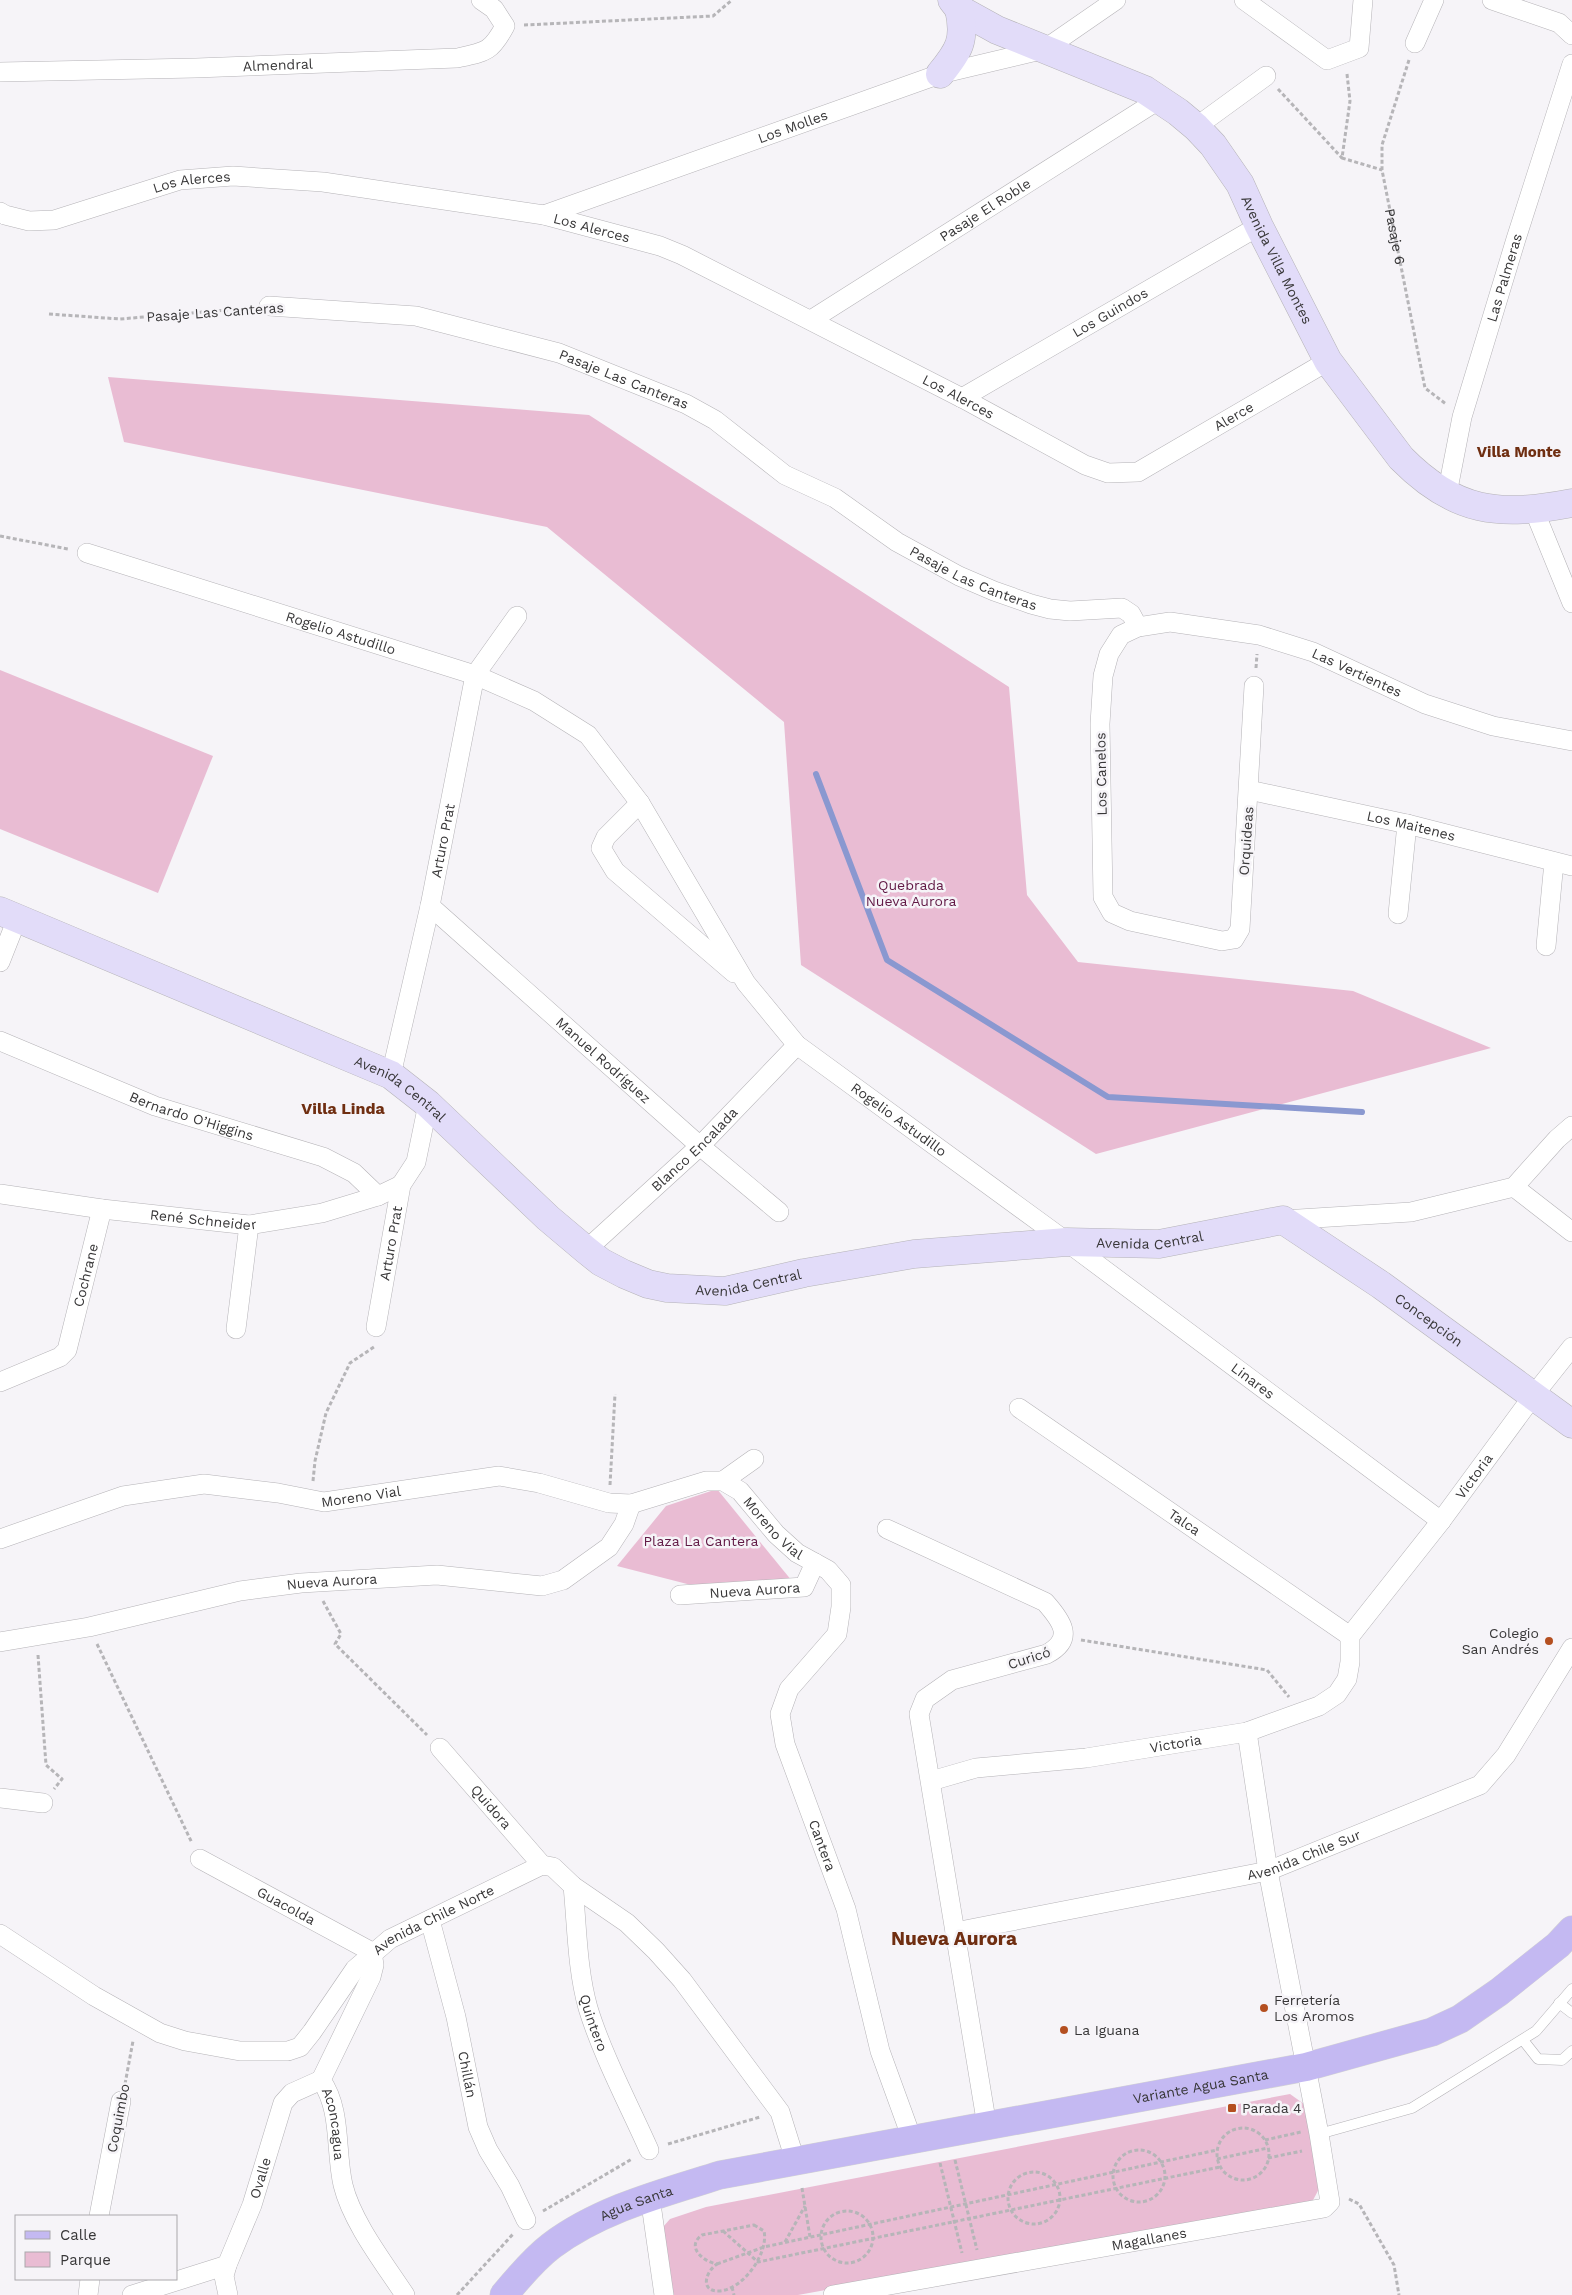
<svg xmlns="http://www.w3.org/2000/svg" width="1572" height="2295" font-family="'Work Sans',sans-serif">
	<rect width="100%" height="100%" fill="#f6f4f8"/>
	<g fill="#e9bcd3">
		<path d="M108,377L589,415L1009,687L1027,895L1078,962L1353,991L1491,1048L1096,1154L801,965L784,722L547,527L124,442Z"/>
		<path d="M0,670L213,756L158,893L0,829Z"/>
		<path d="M717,1489L792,1581L695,1586L617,1566L666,1506Z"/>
		<path d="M1290,2094L1304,2104L1320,2187L1312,2202L798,2295H671L663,2227L670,2219L706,2207Z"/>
	</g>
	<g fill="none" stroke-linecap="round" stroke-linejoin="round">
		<path stroke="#8a98d0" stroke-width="6" d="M816,774L887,960L1108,1097L1362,1112"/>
		<g stroke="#b5b3b7" stroke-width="11">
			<g id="lane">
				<path d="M1559,2003L1572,2013"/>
				<path d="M1523,2040L1538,2059L1562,2060L1572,2051"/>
				<path d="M1319,2134L1412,2108L1536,2031L1572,1989"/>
			</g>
		</g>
		<g stroke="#b5b3b7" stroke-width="20">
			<g id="street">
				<path d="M1244,0L1327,60L1359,48L1363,0"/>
				<path d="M1492,0L1559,23L1572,35"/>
				<path d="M1415,43L1434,0"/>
				<path id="s2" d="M0,72L196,68L457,58C486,52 491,52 505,26L494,9L481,0"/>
				<path d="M1196,127L1266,76"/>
				<path id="s3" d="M0,212L5,215L29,221L54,220L180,180L233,176L323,182L544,215L660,246L682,255L962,398L1085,465L1108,473L1138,472L1328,361"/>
				<path id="s4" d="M544,215L940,74L1045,49L1116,0"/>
				<path id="s5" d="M269,306L416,316L559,353L686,404L715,420L785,475L835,498L897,542L959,576L994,591L1031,604L1050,609L1070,611L1122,608L1131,614L1138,627"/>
				<path id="s6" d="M811,320L1160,99"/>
				<path id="s7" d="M962,398L1259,226"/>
				<path id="s8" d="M1447,494L1462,417L1516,239L1572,64"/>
				<path d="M1534,510L1572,603"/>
				<path id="s9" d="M87,553L475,675L534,701L588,735L640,803L746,983L797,1045L1067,1242L1441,1521"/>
				<path id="s10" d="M1254,686L1240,929L1234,939L1222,941L1130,921L1112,913L1103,897L1100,724L1103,676L1109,654L1121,635L1138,627L1170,622L1259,635L1313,652L1425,704L1493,726L1572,741"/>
				<path id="s11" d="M1249,790L1407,824L1572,866"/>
				<path d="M640,803L606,837L601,848L615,871L734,973"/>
				<path id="s12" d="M430,906L700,1146L779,1212"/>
				<path d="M1398,914L1407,824"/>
				<path d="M1546,946L1554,862"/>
				<path d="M0,962L17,919"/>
				<path id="s13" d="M0,1041L155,1106L323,1157L354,1173L378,1196"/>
				<path id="s14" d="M391,1075L430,906L475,675L517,616"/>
				<path d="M1514,1187L1572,1232"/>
				<path id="s15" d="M0,1194L102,1209L249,1225L322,1213L378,1196L401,1185"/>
				<path d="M1283,1220L1411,1212L1514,1187L1557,1139L1572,1126"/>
				<path id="s16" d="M586,1250L700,1146L797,1045"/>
				<path id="s17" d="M376,1327L401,1185L416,1162L428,1104"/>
				<path d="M236,1329L249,1225"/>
				<path id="s18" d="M0,1382L60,1357L67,1350L102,1209"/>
				<path id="s19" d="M1019,1408L1350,1636"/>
				<path d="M723,1481L754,1459"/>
				<path d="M887,1529L1045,1602C1062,1621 1075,1639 1047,1654L952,1680L925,1699L919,1714L987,2126"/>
				<path id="s20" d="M0,1539L123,1496L204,1484L278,1493L324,1502L499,1476L539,1483L609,1503L631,1504L706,1481H723L740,1491L776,1534L797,1553L828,1570L841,1585V1607L837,1634L789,1689L780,1714L785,1744L846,1909L880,2051L912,2139"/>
				<path id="s21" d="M680,1595L804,1587L815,1563"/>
				<path id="s22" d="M0,1642L89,1627L240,1591L301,1583L437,1575L542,1586L563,1580L609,1547L624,1524L631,1504"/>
				<path id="s23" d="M440,1748L542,1865"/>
				<path id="s24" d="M931,1781L976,1768L1086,1758L1247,1732L1319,1706L1337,1694L1347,1679L1350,1662V1636L1441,1521L1533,1396L1572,1347"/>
				<path d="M0,1798L43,1803"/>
				<path id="s25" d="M200,1859L372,1952L374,1965L371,1977L321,2080C342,2110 335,2150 343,2185C352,2222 384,2263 405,2295"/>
				<path id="s26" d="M573,1886C577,1926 577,1969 588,2008C602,2054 629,2105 649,2150"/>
				<path id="s27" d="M430,1920L456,2017L478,2127L488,2150L510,2186L526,2220"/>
				<path id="s28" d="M955,1932L1268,1871L1480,1785L1506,1755L1572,1648"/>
				<path id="s29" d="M0,1934L94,1996L160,2033L185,2041L240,2051H288L300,2047L312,2032L355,1969L390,1939L542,1865L553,1867L573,1886L627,1923L656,1951L682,1980L780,2112L795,2160"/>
				<path d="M650,2197L664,2295"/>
				<path d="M99,2216L121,2101"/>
				<path d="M88,2295L90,2279"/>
				<path d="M132,2295L227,2265"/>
				<path id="s30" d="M228,2295L224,2276L227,2265L252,2205L283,2103L292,2093L321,2080"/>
				<path id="s31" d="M833,2295L1324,2208L1330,2202L1319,2134L1268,1871L1247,1732"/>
			</g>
		</g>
		<g stroke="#b5b3b7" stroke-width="29">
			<g id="secondary">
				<path id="s32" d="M952,0L959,9L997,30L1145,90L1178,112L1196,127L1213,145L1240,184L1259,226L1328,361L1401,458C1455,513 1499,517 1572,503"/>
				<path d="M940,74C959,51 966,40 959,9"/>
				<path id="s33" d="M0,911L391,1075L428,1104L548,1218L586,1250L601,1262L624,1274L648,1284L667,1288L725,1291L804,1273L914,1254L1067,1242L1159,1244L1283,1220L1381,1285L1572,1424"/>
			</g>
		</g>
		<g stroke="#d3d3d3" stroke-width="29">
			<g id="primary">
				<path id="s34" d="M504,2295C518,2278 534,2259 551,2246C600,2209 663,2193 720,2175L1306,2067L1432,2032L1460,2019L1499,1992L1558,1945L1572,1930"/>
			</g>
		</g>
		<g stroke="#b6b5b8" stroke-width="3" stroke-dasharray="4 2.5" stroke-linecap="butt">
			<path d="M524,25L713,16L732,0"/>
			<path id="s1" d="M1409,60L1382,145V170L1425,388L1446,404"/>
			<path d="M1347,74L1350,101L1342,158L1382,170"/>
			<path d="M1278,89L1342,158"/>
			<path d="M49,314L120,319L251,308"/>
			<path d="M0,536L68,549"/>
			<path d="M1256,668L1257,654"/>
			<path d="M313,1481L315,1461L326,1413L350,1363L374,1347"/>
			<path d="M610,1485L615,1394"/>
			<path d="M323,1601L341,1634L335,1644L427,1735"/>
			<path d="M1081,1640L1267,1670L1289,1697"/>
			<path d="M97,1644L192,1843"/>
			<path d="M38,1655L46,1765L62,1779L54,1789"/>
			<path d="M125,2084L133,2041"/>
			<circle cx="1243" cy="2154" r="26"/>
			<path d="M1265,2140L1301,2132"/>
			<path d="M668,2144L760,2117"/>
			<circle cx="1139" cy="2176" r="26"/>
			<path d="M1268,2158L1302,2151"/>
			<path d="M1217,2159L1268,2148"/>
			<path d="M955,2160L977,2250"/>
			<path d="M940,2163L962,2253"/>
			<circle cx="1034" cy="2198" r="26"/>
			<path d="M802,2188L810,2237"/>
			<path d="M1349,2199L1359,2204L1394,2265L1399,2295"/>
			<path d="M543,2211L632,2159"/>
			<circle cx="847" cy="2237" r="26"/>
			<path d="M754,2225L764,2231C769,2253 743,2290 719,2291C701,2292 704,2273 717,2264C704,2262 685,2247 702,2235Z"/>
			<path d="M723,2231L758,2262L1220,2167"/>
			<path d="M785,2242L805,2206"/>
			<path d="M717,2264L764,2247L1217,2150"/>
			<path d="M732,2287L734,2295"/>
			<path d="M457,2295L514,2233"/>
		</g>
		<use href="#lane" stroke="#fff" stroke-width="10"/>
		<use href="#street" stroke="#fff" stroke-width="19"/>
		<use href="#secondary" stroke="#e2dcf9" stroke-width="28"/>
		<use href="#primary" stroke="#c4b9f2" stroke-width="28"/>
	</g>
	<g fill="#b44f20" stroke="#f6f4f8" stroke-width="2">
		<circle cx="1549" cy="1641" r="5"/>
		<circle cx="1264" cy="2008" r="5"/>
		<circle cx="1064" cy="2030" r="5"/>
		<rect x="1227" y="2103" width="10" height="10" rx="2.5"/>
	</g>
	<g text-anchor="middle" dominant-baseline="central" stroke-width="5" stroke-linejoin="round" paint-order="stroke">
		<g font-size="14" fill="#383738" stroke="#f6f4f8">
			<text stroke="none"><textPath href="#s2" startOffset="278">Almendral</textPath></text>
			<text stroke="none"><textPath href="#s4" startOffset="264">Los Molles</textPath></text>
			<text stroke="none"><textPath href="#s3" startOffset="199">Los Alerces</textPath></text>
			<text stroke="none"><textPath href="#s6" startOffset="206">Pasaje El Roble</textPath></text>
			<text stroke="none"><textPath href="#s3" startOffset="604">Los Alerces</textPath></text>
			<text stroke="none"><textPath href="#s1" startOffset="182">Pasaje 6</textPath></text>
			<text stroke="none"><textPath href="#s32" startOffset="434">Avenida Villa Montes</textPath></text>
			<text stroke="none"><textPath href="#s8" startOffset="224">Las Palmeras</textPath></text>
			<text transform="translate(215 312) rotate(-4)">Pasaje Las Canteras</text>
			<text stroke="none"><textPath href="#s7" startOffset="171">Los Guindos</textPath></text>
			<text stroke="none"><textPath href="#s5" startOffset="365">Pasaje Las Canteras</textPath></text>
			<text stroke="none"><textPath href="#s3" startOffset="1009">Los Alerces</textPath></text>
			<text stroke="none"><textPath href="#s3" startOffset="1318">Alerce</textPath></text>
			<text stroke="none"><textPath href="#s5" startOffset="770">Pasaje Las Canteras</textPath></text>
			<text stroke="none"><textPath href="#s9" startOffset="266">Rogelio Astudillo</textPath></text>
			<text stroke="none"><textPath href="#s10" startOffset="912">Las Vertientes</textPath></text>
			<text transform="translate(1101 774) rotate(-91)">Los Canelos</text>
			<text stroke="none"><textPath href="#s11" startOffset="166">Los Maitenes</textPath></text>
			<text stroke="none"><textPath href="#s14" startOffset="240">Arturo Prat</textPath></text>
			<text transform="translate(1246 841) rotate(-86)">Orquideas</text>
			<text stroke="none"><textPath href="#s12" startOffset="232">Manuel Rodríguez</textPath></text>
			<text stroke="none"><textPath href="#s33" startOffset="439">Avenida Central</textPath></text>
			<text stroke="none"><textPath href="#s13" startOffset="206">Bernardo O’Higgins</textPath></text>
			<text stroke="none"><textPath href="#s9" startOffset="1036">Rogelio Astudillo</textPath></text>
			<text stroke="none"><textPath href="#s16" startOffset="148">Blanco Encalada</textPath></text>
			<text stroke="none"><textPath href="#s15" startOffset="205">René Schneider</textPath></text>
			<text stroke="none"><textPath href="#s33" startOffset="1264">Avenida Central</textPath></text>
			<text stroke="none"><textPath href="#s17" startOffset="85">Arturo Prat</textPath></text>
			<text stroke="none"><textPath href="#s18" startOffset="152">Cochrane</textPath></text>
			<text stroke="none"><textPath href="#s33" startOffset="859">Avenida Central</textPath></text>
			<text stroke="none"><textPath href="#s33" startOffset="1576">Concepción</textPath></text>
			<text stroke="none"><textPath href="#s9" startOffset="1476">Linares</textPath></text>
			<text stroke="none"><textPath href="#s24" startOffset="682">Victoria</textPath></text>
			<text stroke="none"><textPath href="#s20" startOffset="371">Moreno Vial</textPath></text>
			<text stroke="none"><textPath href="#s19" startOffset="201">Talca</textPath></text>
			<text stroke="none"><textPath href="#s20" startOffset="811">Moreno Vial</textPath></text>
			<text stroke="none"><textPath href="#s22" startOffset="338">Nueva Aurora</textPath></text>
			<text stroke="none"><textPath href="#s21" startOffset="75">Nueva Aurora</textPath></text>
			<text transform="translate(1029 1658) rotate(-18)">Curicó</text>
			<text stroke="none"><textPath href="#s24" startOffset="248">Victoria</textPath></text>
			<text stroke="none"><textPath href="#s23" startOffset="78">Quidora</textPath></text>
			<text stroke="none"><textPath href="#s20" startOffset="1188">Cantera</textPath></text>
			<text stroke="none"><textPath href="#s28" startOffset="358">Avenida Chile Sur</textPath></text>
			<text stroke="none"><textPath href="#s25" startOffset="98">Guacolda</textPath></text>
			<text stroke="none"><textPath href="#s29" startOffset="520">Avenida Chile Norte</textPath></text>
			<text stroke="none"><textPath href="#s26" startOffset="139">Quintero</textPath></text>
			<text stroke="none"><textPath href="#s27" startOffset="159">Chillán</textPath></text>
			<text stroke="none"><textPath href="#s34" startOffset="741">Variante Agua Santa</textPath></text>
			<text transform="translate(118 2118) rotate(-79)">Coquimbo</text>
			<text stroke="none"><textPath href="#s25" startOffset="382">Aconcagua</textPath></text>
			<text stroke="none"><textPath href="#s30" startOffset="124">Ovalle</textPath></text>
			<text stroke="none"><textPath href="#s34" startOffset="164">Agua Santa</textPath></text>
			<text stroke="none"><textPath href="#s31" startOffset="321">Magallanes</textPath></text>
		</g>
		<g font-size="14" fill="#611945" stroke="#f6f4f8">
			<text x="911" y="885">Quebrada<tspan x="911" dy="16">Nueva Aurora</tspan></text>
			<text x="701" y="1541">Plaza La Cantera</text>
		</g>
		<g font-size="14" fill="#383738" stroke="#f6f4f8" text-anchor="start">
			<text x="1539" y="1633" text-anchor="end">Colegio<tspan x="1539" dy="16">San Andrés</tspan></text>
			<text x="1274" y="2000">Ferretería<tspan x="1274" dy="16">Los Aromos</tspan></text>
			<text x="1074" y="2030">La Iguana</text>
			<text x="1242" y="2108">Parada 4</text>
		</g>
		<g font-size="15" font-weight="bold" fill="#6f2e11" stroke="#f6f4f8">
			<text x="1519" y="452">Villa Monte</text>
		</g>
		<g font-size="16" font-weight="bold" fill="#6f2e11" stroke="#f6f4f8">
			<text x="343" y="1108">Villa Linda</text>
		</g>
		<g font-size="19" font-weight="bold" fill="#6f2e11" stroke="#f6f4f8">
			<text x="954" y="1938">Nueva Aurora</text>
		</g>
	</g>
	<rect x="15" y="2215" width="162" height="65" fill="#f6f4f8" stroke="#aaa8ab"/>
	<rect x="25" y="2231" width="25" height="8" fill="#c4b9f2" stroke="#aaa8ab"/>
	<text x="60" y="2240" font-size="15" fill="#383738">Calle</text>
	<rect x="25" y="2252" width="25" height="15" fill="#e9bcd3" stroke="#aaa8ab"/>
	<text x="60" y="2265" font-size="15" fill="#383738">Parque</text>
</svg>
